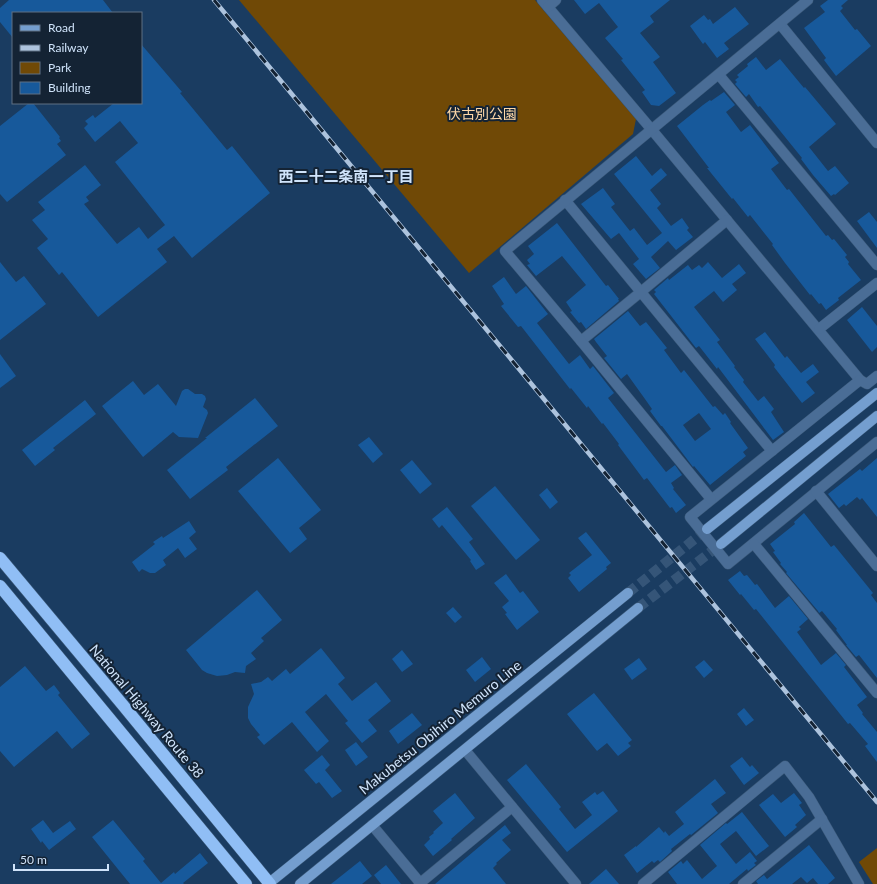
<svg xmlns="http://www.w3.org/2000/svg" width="877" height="884" font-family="Lato,'Noto Sans JP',sans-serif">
	<rect width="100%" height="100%" fill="#1a3c61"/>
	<g fill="#704906">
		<path d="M239,0H535L636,119L633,134L469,273Z"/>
		<path d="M877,848V884H873L859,862Z"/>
	</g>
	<g fill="#17599b" fill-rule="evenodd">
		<path d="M9,0H103L113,13H13V38L0,22V8Z"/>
		<path d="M574,0H670L650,16L654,22L640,33L660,57L653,62L676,93L659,106L651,105L642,92L645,90L621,60L623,59L605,38L618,27L599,3L585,14Z"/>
		<path d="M828,0H848L841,6L843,8L840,11L855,30L857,29L871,46L836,76L824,60L826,58L804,28L825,12L820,6Z"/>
		<path d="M735,7L749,24L724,43L729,49L717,58L705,42L703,44L690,26L704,15L708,20L710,19L713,24Z"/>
		<path d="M141,44L182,92L180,93L227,150L232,146L270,193L192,258L174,236L157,249L167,262L98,317L62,272L59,275L37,248L48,239L32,220L45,210L38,202L85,165L101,185L86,197L89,201L84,204L117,244L139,227L148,239L165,225L115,162L138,143L120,121L95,142L84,128L88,124L85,121L93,115L95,118L114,103H141Z"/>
		<path d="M756,57L766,70L780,59L804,88L805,87L836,124L809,147L828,171L835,166L849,183L835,195L834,194L831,196L813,175L801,159L802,158L760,106L758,107L749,94L746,97L735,84L737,82L735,80L739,77L737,75L748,66L747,64Z"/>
		<path d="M724,92L735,105L726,112L741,132L750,125L779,163L771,169L787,190L789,189L826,236L828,235L832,240L834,239L847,255L845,257L849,262L848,264L861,280L838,298L839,300L826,310L821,303L819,304L811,294L810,295L785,263L772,245L773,244L750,215L748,217L733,198L732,199L707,168H709L677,126L703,105L710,100L711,101Z"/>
		<path d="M29,103H33L60,137L59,138L61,141L57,144L66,155L7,202L0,194V126Z"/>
		<path d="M636,156L652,176L661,168L667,175L650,190L661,204L657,208L671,226L682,218L689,228L687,230L693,237L676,250L668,241L651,257L660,268L646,279L633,264L639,259L619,233L611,239L581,204L603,188L615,204L611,207L630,231L634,228L647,245L662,233L614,174Z"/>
		<path d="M869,212L877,222V248L857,221Z"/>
		<path d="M557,223L606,286L608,285L619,299H618L619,301L586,329L581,322L579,323L570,312L572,311L566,302L586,285L562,256L536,276L527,265L530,264L527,260L534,254L528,246Z"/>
		<path d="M0,262L16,282L24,276L46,304L0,340Z"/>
		<path d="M708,262L722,278L739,264L746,273L732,284L737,290L723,302L714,291L694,307L720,340L717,342L735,366L734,367L744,380L743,382L758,401L764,396L774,409L771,412L784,432L773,440L718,367L717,369L699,346L696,348L654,294L656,292L654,290L668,278L669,280L688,265L692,270L699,265L702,268Z"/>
		<path d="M504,277L516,294L526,286L548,314L537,323L569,364L580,355L590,369L593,366L614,393L608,398L666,472L675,465L682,475L671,483L674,488L673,489L686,505L676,513L672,507L670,508L647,478L644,480L618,445L619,444L603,423L602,424L588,406L587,408L571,388L570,389L521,326L518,327L501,306L504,304L492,286Z"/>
		<path d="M862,307L877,326V347L872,352L847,320Z"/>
		<path d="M628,311L640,326L646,322L667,348L664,350L681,373L684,370L713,407L715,406L723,415L725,413L731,422L730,423L748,448L743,452L746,456L710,485L694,466L693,467L662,426H661L650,411L652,409L645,399L627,374L621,379L604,358L607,356L596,342L594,339ZM699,413L711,429L695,441L683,425Z"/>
		<path d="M765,332L785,358L787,356L801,373L813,364L819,372L806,382L815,393L802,403L774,367L775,365L755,339Z"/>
		<path d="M0,354L16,376L0,388Z"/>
		<path d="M133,381L144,395L158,384L176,406L182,391L185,389H188L195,394H202L205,396L206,399L203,407L207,410L208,413L198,438L179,437L173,432L143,457L102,406Z"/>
		<path d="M255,398L278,426L226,467L228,470L190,499L167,470L207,438H205Z"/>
		<path d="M85,400L96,414L53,448L55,450L35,466L22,450Z"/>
		<path d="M369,437L383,454L373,463L358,445Z"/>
		<path d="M278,458L321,510L299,528L307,539L290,553L238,491Z"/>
		<path d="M877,458V517L862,498L860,500L857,497L846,506L844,504L839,508L828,494L860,469L862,471Z"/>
		<path d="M412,460L432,484L420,494L400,470Z"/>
		<path d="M495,486L540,540L516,560L471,506Z"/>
		<path d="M547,488L558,502L550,509L539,495Z"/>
		<path d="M447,507L473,539L469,542L485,564L476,570L470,561L471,560L442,525L439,528L432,519Z"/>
		<path d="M804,513L831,547L834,545L873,593L871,595L877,603V678L859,655L856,657L846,645H847L836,630L837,629L822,611L819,613L818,611L786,573L787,572L780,564L781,563L773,552L775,551L770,544L795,524L794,522Z"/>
		<path d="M189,521L196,532L189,538L197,549L185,558L178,548L163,560L166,565L155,573H150L142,569L139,572L132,562L155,544L153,542L162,536L163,538Z"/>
		<path d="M586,532L611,563L606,567L607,569L579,592L568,578L571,575L569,573L592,555L578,538Z"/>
		<path d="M740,571L744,576L747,575L755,585L757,584L775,608L789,596L808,619L799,627L801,629L797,632L821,665L836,653L846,665L844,667L867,697L857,705L863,713L862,714L877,732V762L865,746L868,744L850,723L848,724L756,609L754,610L741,594L740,595L728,580Z"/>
		<path d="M506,574L520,593L523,591L539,612L517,630L505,614L507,613L502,607L509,601L494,583Z"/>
		<path d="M257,590L282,620L261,638L264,641L251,653L256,659L246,666L245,673L235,672L227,675L217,676L207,673L202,670L186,650Z"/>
		<path d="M453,607L462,617L455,623L446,613Z"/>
		<path d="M321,648L345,678L338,684L352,701L376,682L391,701L368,720L377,731L362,743L345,723L348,721L326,694L305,712L329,741L317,752L292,722L264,745L257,737L260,735L251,724L248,718V707L254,694L251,684L261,682L268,677L272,681L286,669L290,674Z"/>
		<path d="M402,650L413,664L402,672L392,659Z"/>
		<path d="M482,657L491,669L475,682L466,670Z"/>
		<path d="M639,658L647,669L632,680L624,669Z"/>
		<path d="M704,660L713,670L704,678L695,667Z"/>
		<path d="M25,666L46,691L54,685L60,693L58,695L90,734L72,749L57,731L14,767L0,751V687Z"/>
		<path d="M594,693L632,740L628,743L631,746L618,756L607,743L597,751L567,714Z"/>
		<path d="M744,708L754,720L746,726L737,714Z"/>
		<path d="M412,713L422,725L398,744L389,731Z"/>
		<path d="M356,742L368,757L356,766L345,750Z"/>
		<path d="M322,755L330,765L325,770L342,791L332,798L319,782L316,784L304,770Z"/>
		<path d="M742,757L750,767L752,765L759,773L744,785L730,766Z"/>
		<path d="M526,764L561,807L559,809L575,829L592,815L582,802L595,792L597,795L603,791L618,811L567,852L507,780Z"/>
		<path d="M715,779L726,793L711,804L718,813L691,835L690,834L671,849L672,851L660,862L658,860L654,863L652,861L637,873L624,855L636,846V847L659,827L664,833L665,831L669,836L684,824L675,812Z"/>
		<path d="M455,793L475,818L451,839L452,840L433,856L424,845L430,839L429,837L434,833L433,832L443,823L433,811Z"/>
		<path d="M794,793L802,803L799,805L806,815L795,825L797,827L785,837L759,805L773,794L781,803Z"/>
		<path d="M742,812L769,846L756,856L736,831L720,844L736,864L750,852L757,861L754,863L756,865L748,871L747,869L729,884H677L668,872L681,861L683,864L687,860L702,879L717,866L700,845L726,823L727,824Z"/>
		<path d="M43,820L53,833L70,821L76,829L49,850L42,841L41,843L31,829Z"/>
		<path d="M113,820L145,859L143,861L161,883L174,872L175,874L200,853L208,863L183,883L184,884H130L92,837Z"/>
		<path d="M505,825L511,833L502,840L511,850L496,863L497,864L493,868L506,884H435Z"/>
		<path d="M809,845L835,878L828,884H818L813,878L807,883L801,877L792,884H758L756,881L764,875L767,879Z"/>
		<path d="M360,861L372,876L362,884H331Z"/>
		<path d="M386,865L401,884H381L374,875Z"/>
		<path d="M606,869L619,884H589Z"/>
	</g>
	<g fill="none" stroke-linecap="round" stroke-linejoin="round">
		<g stroke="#355578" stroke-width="10" stroke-dasharray="10 5" stroke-linecap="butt">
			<path d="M628,593L707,529"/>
			<path d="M638,608L721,544"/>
		</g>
		<g stroke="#3a5878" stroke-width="11">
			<g id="street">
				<path d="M542,0L652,130L860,380"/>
				<path d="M548,7L556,0"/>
				<path d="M780,24L877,143"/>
				<path d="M719,75L877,265"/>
				<path d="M565,200L772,451"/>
				<path d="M819,329L877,283"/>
				<path d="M581,341L642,291L727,220"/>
				<path d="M877,376L867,384L860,380L690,517L728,564L877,442"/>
				<path d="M816,491L877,566"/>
				<path d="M711,499L581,341L505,251L808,0"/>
				<path d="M754,544L877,693"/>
				<path d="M465,750L576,884"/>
				<path d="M372,825L421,884"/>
				<path d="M419,884L512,807"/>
				<path d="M643,884L785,766L809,797L859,884"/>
				<path d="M743,884L822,819"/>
			</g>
		</g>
		<g stroke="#3a5878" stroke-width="11">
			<g id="primary">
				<path d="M707,529L877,393"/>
				<path d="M721,544L877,416"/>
				<path d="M268,884L628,593"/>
				<path d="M300,884L638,608"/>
			</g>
		</g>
		<g stroke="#3a5878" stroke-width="13">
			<g id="highway">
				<path d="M0,558L122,704L270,884"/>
				<path d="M0,586L246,884"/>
			</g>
		</g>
		<use href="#street" stroke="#4a6d96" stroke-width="10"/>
		<use href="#primary" stroke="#749ecf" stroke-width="10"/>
		<use href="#highway" stroke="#90bef5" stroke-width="12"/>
		<g stroke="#adc3dd" stroke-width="4.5">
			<path id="rail" d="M214,0L877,802"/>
		</g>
		<use href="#rail" stroke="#142334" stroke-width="3" stroke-dasharray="9" stroke-linecap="butt"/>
	</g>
	<g text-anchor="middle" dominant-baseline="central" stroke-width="4" stroke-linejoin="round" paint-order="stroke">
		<g font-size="14" fill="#fed8a8" stroke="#142334">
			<text x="482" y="113">伏古別公園</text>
		</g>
		<g font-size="14" fill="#cfe3fa" stroke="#142334">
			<text transform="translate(147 711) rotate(50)">National Highway Route 38</text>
			<text transform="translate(440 727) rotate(-39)">Makubetsu Obihiro Memuro Line</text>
		</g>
		<g font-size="15" font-weight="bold" fill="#cfe3fa" stroke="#142334">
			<text x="346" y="176">西二十二条南一丁目</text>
		</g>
	</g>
	<rect x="12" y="12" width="130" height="92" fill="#142334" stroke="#5f7083"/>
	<rect x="20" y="25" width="20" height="6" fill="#749ecf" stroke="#5f7083"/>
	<text x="48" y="32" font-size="12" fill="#cfe3fa">Road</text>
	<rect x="20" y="45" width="20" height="6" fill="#adc3dd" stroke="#5f7083"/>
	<text x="48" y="52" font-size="12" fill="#cfe3fa">Railway</text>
	<rect x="20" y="62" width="20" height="12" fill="#704906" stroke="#5f7083"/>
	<text x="48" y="72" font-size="12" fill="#cfe3fa">Park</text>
	<rect x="20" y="82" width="20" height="12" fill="#17599b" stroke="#5f7083"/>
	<text x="48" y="92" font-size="12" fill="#cfe3fa">Building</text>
	<path d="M14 864v6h94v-6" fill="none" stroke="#cfe3fa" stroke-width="2"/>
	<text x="20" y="864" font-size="12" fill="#cfe3fa" stroke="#142334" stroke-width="3" paint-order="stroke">50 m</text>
</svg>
